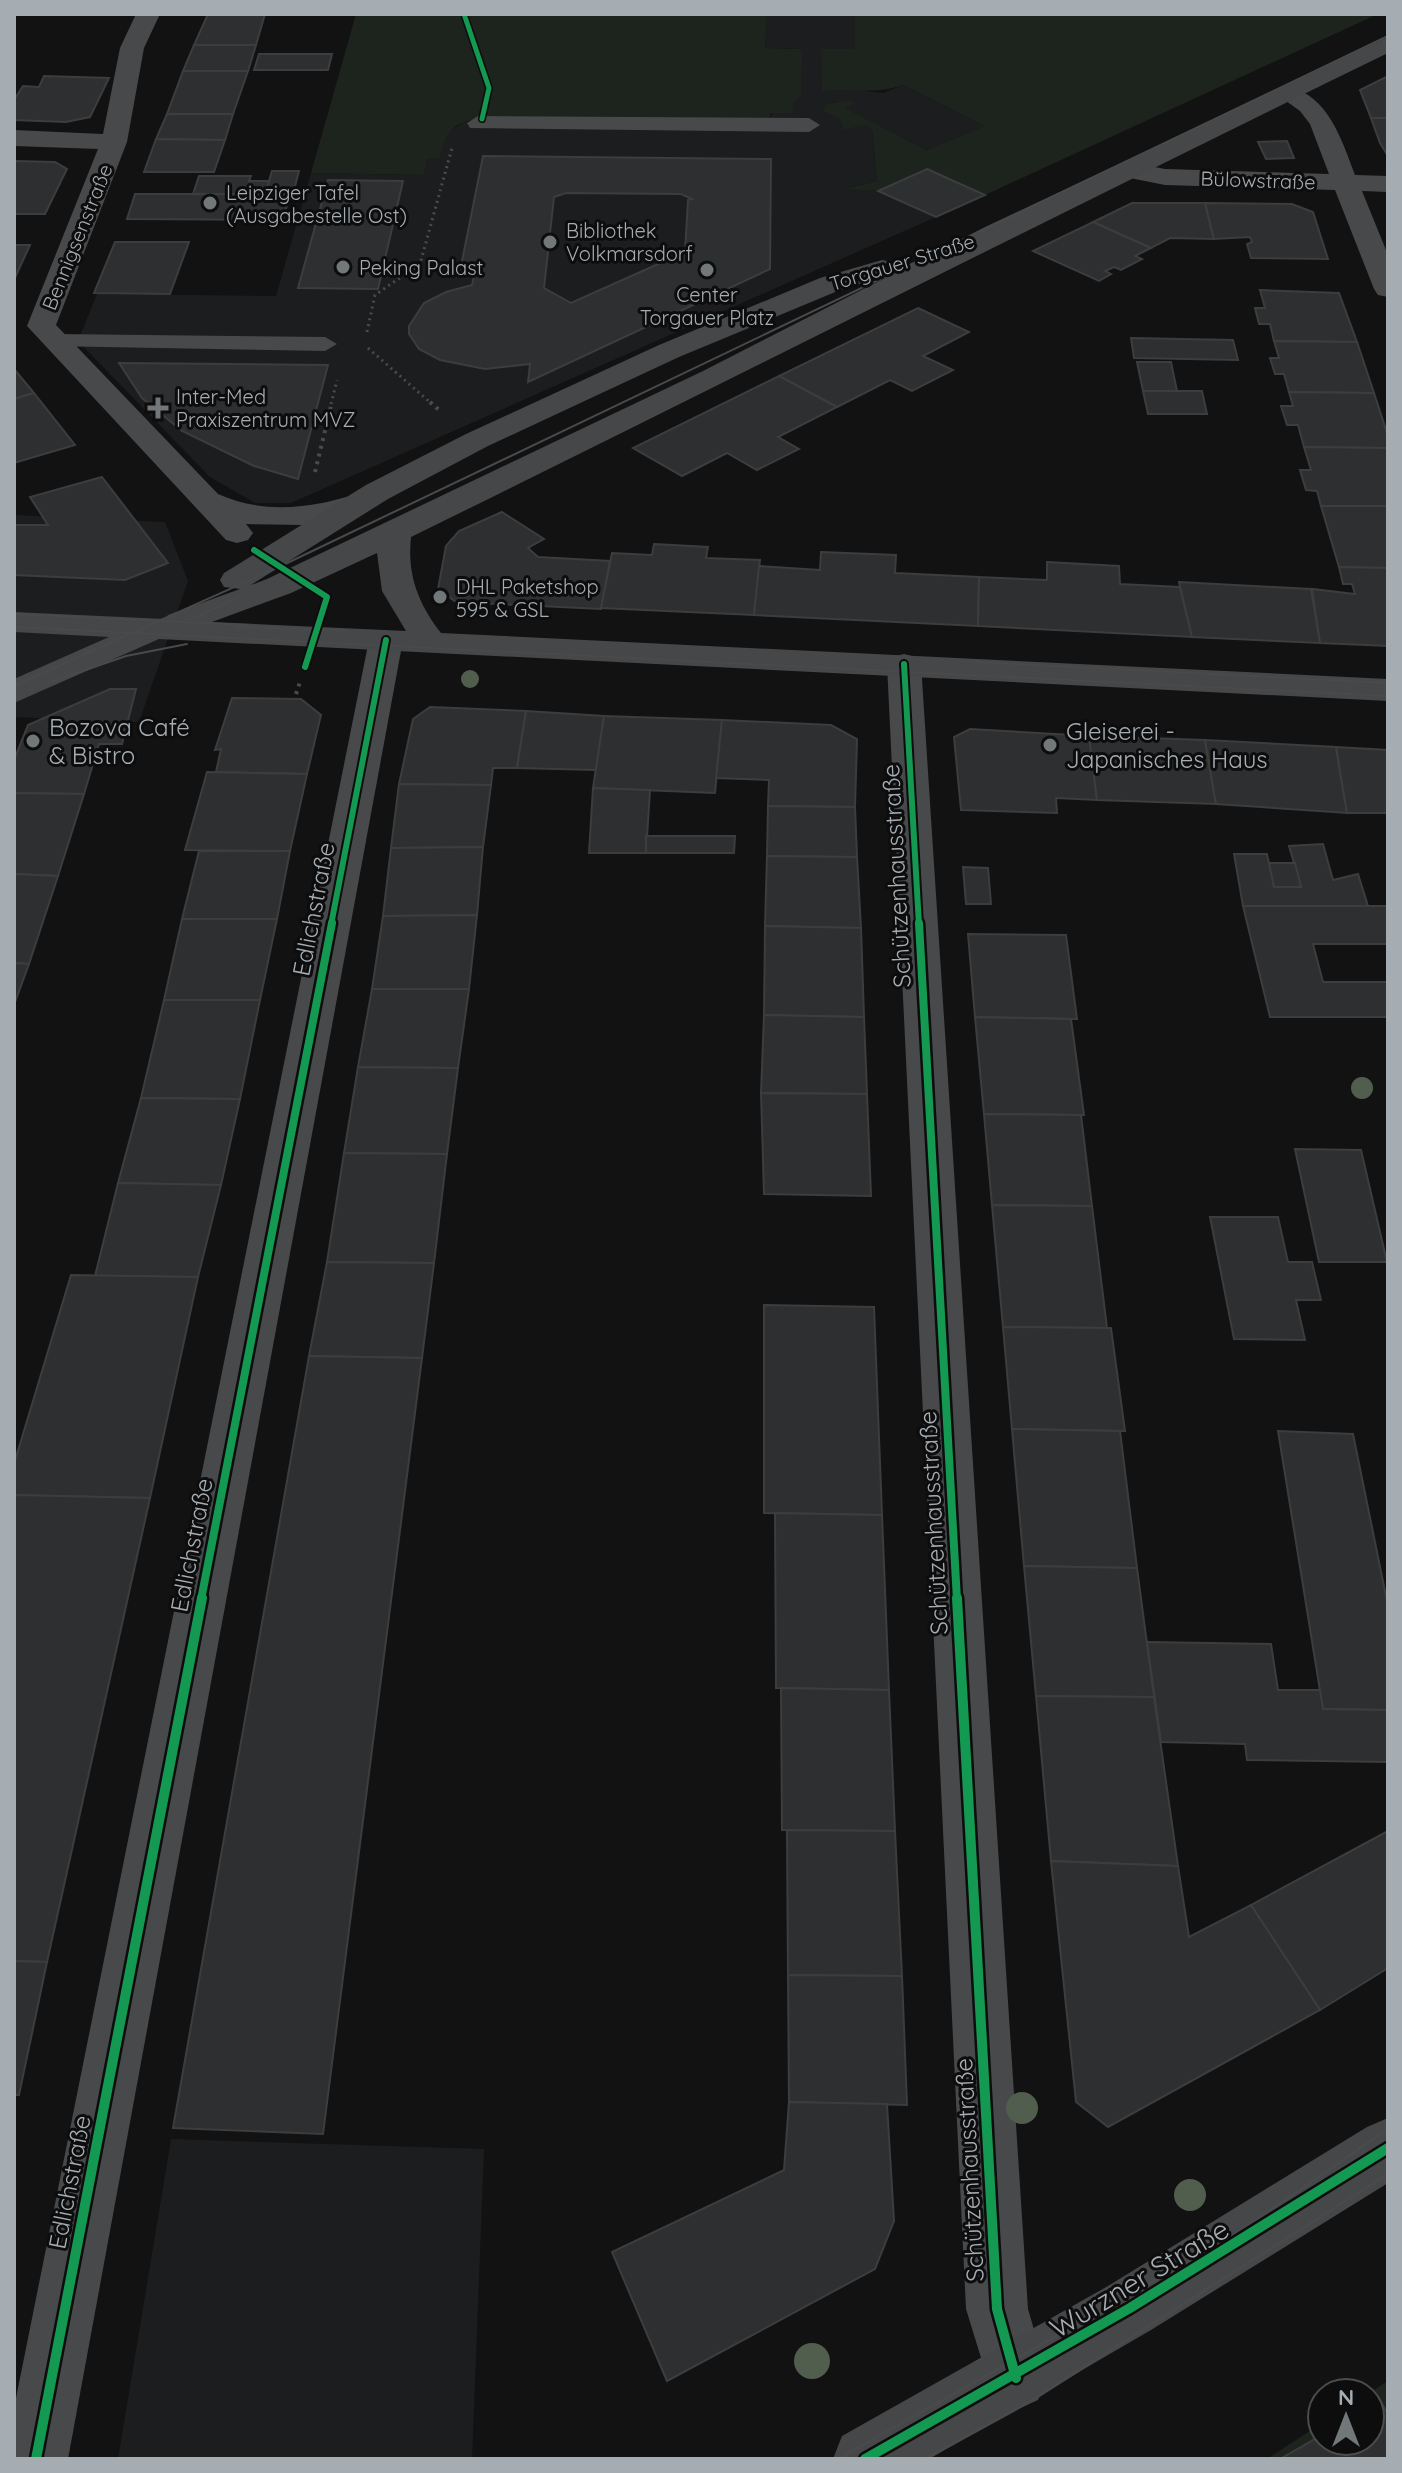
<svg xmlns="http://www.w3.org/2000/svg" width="1402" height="2473" font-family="Quicksand,sans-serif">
	<rect width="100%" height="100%" fill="#121213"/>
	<g fill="#1c1d1e">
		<path d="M767,14H855V49L845,88L883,93L903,85L986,126L927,150L844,108L856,102H833L872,129L877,181L849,188L878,191L936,217L291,503H255L210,477L78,341L97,294L276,296L311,173L423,175L427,159L445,135L463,122L770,118L802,49L765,48Z"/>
		<path d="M14,515L165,522L188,581L139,722L14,717Z"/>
		<path d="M171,2139L484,2149L472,2459H118Z"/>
	</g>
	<g fill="#1d231d">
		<path d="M356,14H767L765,48L802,49L801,96L794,102L792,113H771L769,119L472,120C449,125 445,137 440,158L427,159L424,175L311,173Z"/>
		<path d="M855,14H1378L985,195L927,169L878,191L845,189L877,181L872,129L865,125L843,130L840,119L823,111L826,104L850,100L857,103L845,108L927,150L985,126L903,85C877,95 851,88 822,91L821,49H855Z"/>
		<path d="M1388,2381V2459H1267L1322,2423V2441H1370L1369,2393Z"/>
	</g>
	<g fill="#2e2f30" stroke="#3b3d3f" stroke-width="2" fill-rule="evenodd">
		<path d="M208,14H265L256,45H194Z"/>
		<path d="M194,45H256L248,71H183Z"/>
		<path d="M259,54H332L328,70H254Z"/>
		<path d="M183,71H248L233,114H167Z"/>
		<path d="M44,76L109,78L90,117L66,122L14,120V100L23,86L39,87Z"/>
		<path d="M1388,76V118H1371L1360,90Z"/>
		<path d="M167,114H233L225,140L156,139Z"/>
		<path d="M1371,118H1388V156L1380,143Z"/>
		<path d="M156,139L225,140L214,172H144Z"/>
		<path d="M1287,141L1294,158L1266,159L1258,142Z"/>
		<path d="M483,156L771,159L770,269L528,382L530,364L485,369L440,360L419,349L409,334V326L424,303L446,292L472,285L476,267L461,266ZM566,193L681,194L692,199L688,200L685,252L571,303L544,288L554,197Z"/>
		<path d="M14,161L55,162L67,169L45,214H14Z"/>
		<path d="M927,169L985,195L936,217L878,191Z"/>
		<path d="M272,171H299L293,194H265Z"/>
		<path d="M199,176H251L249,181H269L265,194H193Z"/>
		<path d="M328,180L403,181L378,289L298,288Z"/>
		<path d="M135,194H290L283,220L127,219Z"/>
		<path d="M1132,203H1205L1214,239L1170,238L1151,248L1093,222Z"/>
		<path d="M1205,203L1292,204L1313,212L1328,259L1251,258L1247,244L1252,242L1250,237L1214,239Z"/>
		<path d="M1093,222L1151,248L1135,256L1142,259L1121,270L1114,267L1105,271L1111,274L1099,281L1033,251Z"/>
		<path d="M115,242H189L170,294L94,293Z"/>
		<path d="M14,245H30L14,280Z"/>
		<path d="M1260,290L1339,293L1357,342L1274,341L1270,324H1259L1255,308H1265Z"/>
		<path d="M918,308L969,332L923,356L953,370L912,391L890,380L837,407L779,376Z"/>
		<path d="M1131,338L1233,340L1238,360L1134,358Z"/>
		<path d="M1274,341L1357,342L1374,393L1289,392L1284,374H1275L1270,358H1279Z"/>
		<path d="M1137,362H1171L1177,391H1143Z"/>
		<path d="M119,363L328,365L298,479L254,466L182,431L142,398Z"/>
		<path d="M14,369L34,393L14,399Z"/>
		<path d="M779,376L837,407L778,437L799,449L757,470L727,453L682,476L633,448Z"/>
		<path d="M1143,391H1202L1207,414H1148Z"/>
		<path d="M1289,392L1374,393L1388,436V448L1304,447L1298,425H1287L1281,406H1293Z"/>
		<path d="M34,393L75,445L14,463V399Z"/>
		<path d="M1304,447L1388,448V506H1321L1317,491L1306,490L1300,470H1311Z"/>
		<path d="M102,477L168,563L125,580L14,575V525H48L30,497Z"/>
		<path d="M1321,506H1388V568L1339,567Z"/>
		<path d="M502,512L544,539L528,548L538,557L610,561L601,609L456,602L438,589L446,546L459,531Z"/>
		<path d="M654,544L708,547L706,558L760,560L754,615L601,608L612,553L652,555Z"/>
		<path d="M821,552L896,555L895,573L979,577L978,626L754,615L759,566L820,570Z"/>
		<path d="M1047,562L1119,566L1120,584L1180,587L1192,637L978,626L979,577L1047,580Z"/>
		<path d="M1339,567L1388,568V646L1320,643L1312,589L1355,594L1352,584H1343Z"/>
		<path d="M1179,582L1311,589L1320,643L1192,637Z"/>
		<path d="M110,689H136L122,744H99L84,794L14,793V760L28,725Z"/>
		<path d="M232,698L301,699L321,715L307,774L216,772L221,749L215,750Z"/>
		<path d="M430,707L526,711L517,768H493L491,785L399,784L413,719Z"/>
		<path d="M526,711L604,716L596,770L517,768Z"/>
		<path d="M604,716L722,720L715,793L593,788Z"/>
		<path d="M722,720L831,725L857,739L855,807L768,806L769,780L716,778Z"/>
		<path d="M970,729L1089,736L1097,800L1056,798L1057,813L961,810L954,737Z"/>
		<path d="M1089,736L1205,740L1216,804L1097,800Z"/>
		<path d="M1205,740L1336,747L1347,813L1216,804Z"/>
		<path d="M1336,747L1388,750V813H1347Z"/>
		<path d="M207,772L307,774L290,851L185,850Z"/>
		<path d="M399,784L491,785L483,847L391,848Z"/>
		<path d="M593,788L650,790L646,853H589Z"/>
		<path d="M14,793L84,794L58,876L14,874Z"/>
		<path d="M768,806L855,807L857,857L767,856Z"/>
		<path d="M646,836H735L734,853H646Z"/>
		<path d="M1323,844L1333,880L1358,874L1368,906H1243L1234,854H1267L1274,887H1301L1289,846Z"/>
		<path d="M483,847L477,915L383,916L391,848Z"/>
		<path d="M199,851H290L277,919H182Z"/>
		<path d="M767,856L857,857L861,928L765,926Z"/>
		<path d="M1269,863H1295L1301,887H1274Z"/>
		<path d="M963,867L988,868L991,904H966Z"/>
		<path d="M14,874L58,876L29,964L14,963Z"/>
		<path d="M1243,906H1388V944H1313L1323,982H1388V1017H1270Z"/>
		<path d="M477,915L469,989H372L383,916Z"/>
		<path d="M182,919H277L260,1000H164Z"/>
		<path d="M765,926L861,928L864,1017L764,1015Z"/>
		<path d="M968,934L1066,935L1077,1019L975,1017Z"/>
		<path d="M14,963L29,964L14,1005Z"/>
		<path d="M372,989H469L458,1068L358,1067Z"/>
		<path d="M164,1000H260L240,1099L141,1098Z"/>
		<path d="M764,1015L864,1017L867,1094L761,1093Z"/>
		<path d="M975,1017L1071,1019L1084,1115L984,1114Z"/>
		<path d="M358,1067L458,1068L447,1154L344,1153Z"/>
		<path d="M761,1093L867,1094L871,1196L764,1194Z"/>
		<path d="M141,1098L240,1099L221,1185L118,1183Z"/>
		<path d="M984,1114L1081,1115L1092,1206L992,1205Z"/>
		<path d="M1295,1149L1361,1150L1387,1262H1319Z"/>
		<path d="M344,1153L447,1154L434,1263L327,1262Z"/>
		<path d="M118,1183L221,1185L198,1277L95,1276Z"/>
		<path d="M992,1205L1092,1206L1107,1328L1003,1327Z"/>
		<path d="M1210,1217H1278L1288,1262H1312L1321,1300H1296L1305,1340L1234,1339Z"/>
		<path d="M327,1262L434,1263L422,1358L309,1356Z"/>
		<path d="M71,1275L198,1277L150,1498L14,1495V1464Z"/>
		<path d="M764,1305L874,1307L882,1515L764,1513Z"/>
		<path d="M1003,1327L1111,1328L1125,1431L1012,1429Z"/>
		<path d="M309,1356L422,1358L323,2134L173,2128Z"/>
		<path d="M1012,1429L1120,1431L1137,1568L1024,1566Z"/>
		<path d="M1278,1431L1353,1434L1388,1606V1710L1323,1709Z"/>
		<path d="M14,1495L150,1498L47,1962L14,1961Z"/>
		<path d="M775,1513L882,1515L889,1690L776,1688Z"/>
		<path d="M1024,1566L1137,1568L1154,1697L1036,1696Z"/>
		<path d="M1147,1642L1271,1644L1278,1690H1320L1323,1709L1388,1710V1762L1247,1760L1245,1744L1161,1742Z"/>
		<path d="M781,1688L889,1690L895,1831L782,1830Z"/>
		<path d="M1036,1696L1154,1697L1178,1866L1051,1861Z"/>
		<path d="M787,1830L895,1831L902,1976L788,1975Z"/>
		<path d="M1388,1831V1968L1320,2010L1251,1905Z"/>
		<path d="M1051,1861L1178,1866L1189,1937L1251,1905L1320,2010L1108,2127L1076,2102Z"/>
		<path d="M14,1961L47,1962L19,2095H14Z"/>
		<path d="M788,1975L902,1976L907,2105L789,2102Z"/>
		<path d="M789,2102L887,2104L894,2221L875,2269L667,2381L612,2252L784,2170Z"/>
		<path d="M1381,2402L1388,2415V2459H1280L1322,2435V2441H1370V2408Z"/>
	</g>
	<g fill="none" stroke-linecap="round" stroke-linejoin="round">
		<g stroke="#494b4c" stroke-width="3" stroke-dasharray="2 4" stroke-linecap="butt">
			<path d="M367,332L375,295L420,264L452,148"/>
			<path d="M368,348L432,404"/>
			<path d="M331,404L337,380"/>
		</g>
		<g stroke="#494b4c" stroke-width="4" stroke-dasharray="3 5" stroke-linecap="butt">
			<path d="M430,402L439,410"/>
			<path d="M315,472L332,402"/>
			<path d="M296,694L301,679"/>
		</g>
		<g fill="#47494b" fill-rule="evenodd">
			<path d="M478,116L809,118L820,125L809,132L470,128L467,123Z"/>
			<path d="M56,334L325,337L337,344L325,351L47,346L44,341Z"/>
		</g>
		<g fill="#47494b" fill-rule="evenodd">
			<path d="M136,14H160L144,48L127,142L56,325L218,494C251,509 286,510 322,503C339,500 353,492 370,496L375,503L370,510L303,525L246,524L253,533L248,540L237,543L226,540L27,326L98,149L14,146V130L103,134L120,48Z"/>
			<path d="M1287,86C1329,96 1341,139 1355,175L1388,176V192L1362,191L1388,255V297L1378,295L1374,289L1335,190L1165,185L1120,176L1116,170L1129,162L1165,169L1329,174L1310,124L1300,111L1275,93Z"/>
			<path d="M386,630L398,633L403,640L68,2459H14V2408L369,640L374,633Z"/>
			<path d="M904,654L916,657L921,664L1028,2309L1048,2378L1038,2400L1016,2410L994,2400L966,2309L887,664L892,657Z"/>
		</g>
		<g fill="#464749" fill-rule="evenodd">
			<path d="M1388,37V53C1061,212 737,377 411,537C407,575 418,603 441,633L1388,679V701L159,639L14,703V679L109,637L14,632V612L165,619L168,615L240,589L224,587L220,580L224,573L366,485L466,434L659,345L820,278L882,260L892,262L896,268L892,274L840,290L679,357L488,446L388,499L251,585L267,579L703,371L985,227ZM377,553L382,591L406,631L212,622L291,593Z"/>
			<path d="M1388,2118V2183L1151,2330L929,2459H833L842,2436L1108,2286L1367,2127Z"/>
		</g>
		<g stroke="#484a4b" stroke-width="2">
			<path d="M14,614L248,625"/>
			<path d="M189,620L239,597"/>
			<path d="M14,627L1388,696"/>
			<path d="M237,627L345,630"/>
			<path d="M976,662L1388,683"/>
			<path d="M45,684L126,656L187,644"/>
			<path d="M14,686L281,566L1388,36"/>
		</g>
		<g stroke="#484a4b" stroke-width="3">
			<path d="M838,2459L1227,2240L1388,2129"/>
			<path d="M925,2459L1029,2402L1388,2174"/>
		</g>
		<g stroke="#0d0d0e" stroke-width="8">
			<path id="cycleway-far3" d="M464,14L489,88L482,119"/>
		</g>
		<g stroke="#0d0d0e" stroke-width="10">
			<g id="cycleway-far2">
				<path d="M254,550L327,597L305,667"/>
				<path d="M904,664L919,925"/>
				<path d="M331,925L386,640"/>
			</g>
		</g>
		<g stroke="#0d0d0e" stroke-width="13">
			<g id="cycleway-far1">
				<path d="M919,923L957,1600"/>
				<path d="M201,1600L332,923"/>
			</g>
		</g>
		<g stroke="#0d0d0e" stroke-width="15">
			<g id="cycleway">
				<path d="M957,1598L997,2309L1016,2378"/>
				<path d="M36,2459L202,1598"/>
				<path d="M865,2459L1130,2308L1388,2148"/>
			</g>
		</g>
		<use href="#cycleway-far3" stroke="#139951" stroke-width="5"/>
		<use href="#cycleway-far2" stroke="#139951" stroke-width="6"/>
		<use href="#cycleway-far1" stroke="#139951" stroke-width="8"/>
		<use href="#cycleway" stroke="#139951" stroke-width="10"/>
	</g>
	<g fill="#515e4e">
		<circle cx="470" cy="679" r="9"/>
		<circle cx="1362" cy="1088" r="11"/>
		<circle cx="1022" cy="2108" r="16"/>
		<circle cx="1190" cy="2195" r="16"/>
		<circle cx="812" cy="2361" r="18"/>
	</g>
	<g fill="#72777a" stroke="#0d0d0e" stroke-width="3">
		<circle cx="210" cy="203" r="8"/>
		<circle cx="550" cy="242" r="8"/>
		<circle cx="343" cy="267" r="8"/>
		<circle cx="707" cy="270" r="8"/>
		<path d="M154 396h8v8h8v8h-8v8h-8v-8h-8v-8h8z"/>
		<circle cx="440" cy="597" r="8"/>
		<circle cx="33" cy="741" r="8"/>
		<circle cx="1050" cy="745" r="8"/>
	</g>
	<g text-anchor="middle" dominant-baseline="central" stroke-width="6" stroke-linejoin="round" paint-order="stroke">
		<g font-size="20" fill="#a5adb2" stroke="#0d0d0e">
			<text transform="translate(1258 180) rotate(2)">Bülowstraße</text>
			<text transform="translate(77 237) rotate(-68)">Bennigsenstraße</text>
			<text transform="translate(902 262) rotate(-17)">Torgauer Straße</text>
		</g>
		<g font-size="20" fill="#a5adb2" stroke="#0d0d0e" text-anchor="start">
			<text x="226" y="192">Leipziger Tafel<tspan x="226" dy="23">(Ausgabestelle Ost)</tspan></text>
			<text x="566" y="230">Bibliothek<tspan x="566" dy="23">Volkmarsdorf</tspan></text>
			<text x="359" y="267">Peking Palast</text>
			<text x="707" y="294" text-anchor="middle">Center<tspan x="707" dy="23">Torgauer Platz</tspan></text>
			<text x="176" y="396">Inter-Med<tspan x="176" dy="23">Praxiszentrum MVZ</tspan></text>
			<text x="456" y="586">DHL Paketshop<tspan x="456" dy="23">595 &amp; GSL</tspan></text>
		</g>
		<g font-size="24" fill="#a5adb2" stroke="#0d0d0e" text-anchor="start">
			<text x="49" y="727">Bozova Café<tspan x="49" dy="28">&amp; Bistro</tspan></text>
			<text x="1066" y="731">Gleiserei -<tspan x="1066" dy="28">Japanisches Haus</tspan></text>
		</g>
		<g font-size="24" fill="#a5adb2" stroke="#0d0d0e">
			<text transform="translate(896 876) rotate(-93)">Schützenhausstraße</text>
			<text transform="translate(313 909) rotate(-79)">Edlichstraße</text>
			<text transform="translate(933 1523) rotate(-93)">Schützenhausstraße</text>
			<text transform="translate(191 1545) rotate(-79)">Edlichstraße</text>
			<text transform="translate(969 2170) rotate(-93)">Schützenhausstraße</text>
			<text transform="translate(69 2182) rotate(-79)">Edlichstraße</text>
		</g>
		<g font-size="28" fill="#a5adb2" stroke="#0d0d0e">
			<text transform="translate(1139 2278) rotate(-31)">Wurzner Straße</text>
		</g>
	</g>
	<rect width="1402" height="2473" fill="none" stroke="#a5adb2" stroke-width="32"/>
	<g transform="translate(1346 2417)"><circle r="38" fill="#0d0d0e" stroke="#4a4d50" stroke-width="2"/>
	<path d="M0-6L14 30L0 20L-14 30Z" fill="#72777a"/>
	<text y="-12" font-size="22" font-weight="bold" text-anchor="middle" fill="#a5adb2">N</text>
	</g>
</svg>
